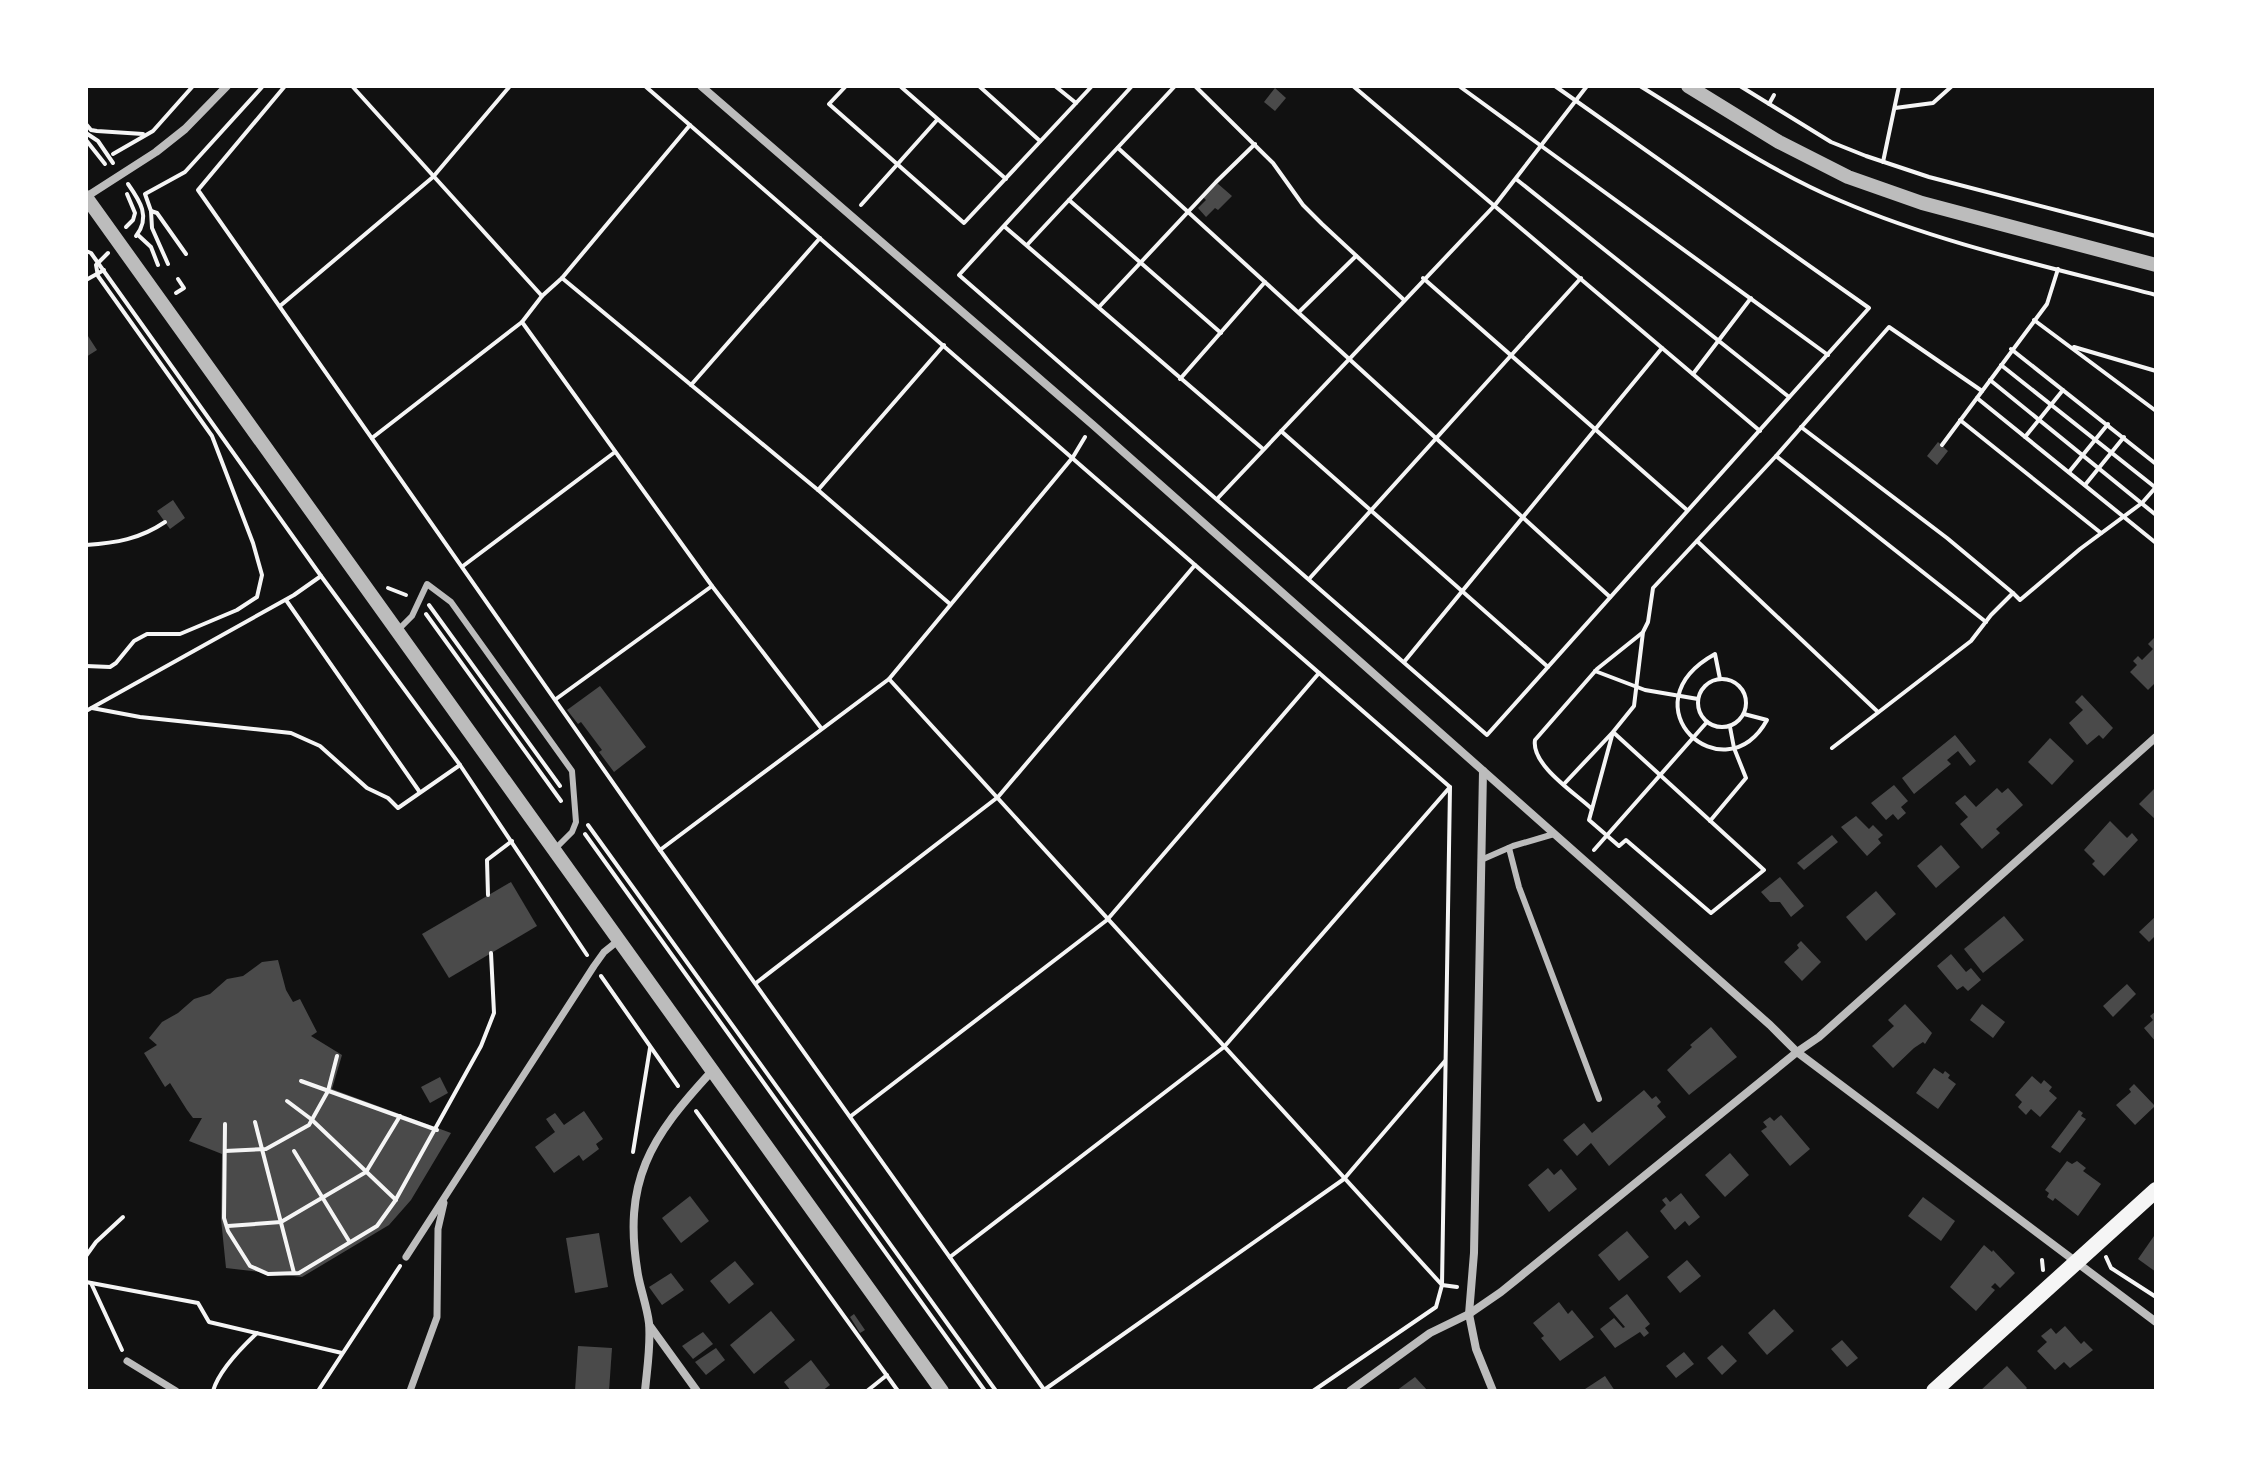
<svg xmlns="http://www.w3.org/2000/svg" width="2242" height="1477" font-family="Rubik,sans-serif">
	<rect width="100%" height="100%" fill="#111"/>
	<g fill="#4a4a4a">
		<path d="M1275,88L1286,98L1275,111L1264,102Z"/>
		<path d="M1217,183L1232,196L1218,210L1215,208L1206,217L1198,208L1206,200L1203,197Z"/>
		<path d="M88,336L97,350L86,357V338Z"/>
		<path d="M1938,442L1948,451L1937,465L1927,456Z"/>
		<path d="M173,500L185,518L170,529L157,511Z"/>
		<path d="M2156,636V682L2148,690L2130,672L2137,665L2133,661L2138,656L2142,660L2153,649L2148,644Z"/>
		<path d="M600,686L646,747L614,772L599,752L602,750L581,722L578,724L567,710Z"/>
		<path d="M2082,695L2113,728L2103,739L2099,735L2087,745L2069,723L2083,710L2075,702Z"/>
		<path d="M1955,735L1976,761L1970,766L1958,751L1947,760L1951,764L1914,794L1902,778Z"/>
		<path d="M2050,738L2074,761L2052,785L2028,762Z"/>
		<path d="M1894,785L1908,801L1901,807L1906,813L1898,820L1893,814L1886,820L1871,803Z"/>
		<path d="M2156,787V820L2139,804Z"/>
		<path d="M1997,788L2002,793L2008,788L2023,805L1996,829L2000,833L1982,849L1960,824L1968,817L1955,803L1965,795L1976,807Z"/>
		<path d="M1856,816L1869,829L1873,825L1883,835L1878,839L1881,843L1867,856L1841,827Z"/>
		<path d="M2110,821L2127,838L2132,833L2138,840L2104,876L2092,864L2095,861L2084,850Z"/>
		<path d="M1832,835L1838,842L1804,870L1797,863Z"/>
		<path d="M1941,845L1960,867L1936,888L1917,866Z"/>
		<path d="M1780,877L1804,906L1791,917L1780,902H1770L1761,892Z"/>
		<path d="M511,882L537,926L449,978L422,934Z"/>
		<path d="M1876,891L1896,914L1866,941L1846,917Z"/>
		<path d="M2004,916L2024,940L1983,973L1964,949Z"/>
		<path d="M2156,916V935L2149,942L2139,932Z"/>
		<path d="M1801,941L1821,962L1802,981L1784,962L1799,948L1797,945Z"/>
		<path d="M1951,954L1966,972L1971,968L1981,980L1968,991L1963,986L1957,990L1937,966Z"/>
		<path d="M278,960L286,990L293,1002L300,999L317,1032L311,1036L342,1055L332,1089L451,1133L411,1200L389,1225L302,1277L226,1268L221,1219L222,1154L189,1141L202,1118H193L187,1110L170,1083L165,1087L144,1053L157,1045L149,1038L162,1022L178,1013L194,999L210,994L227,979L243,976L262,962Z"/>
		<path d="M2127,984L2136,994L2113,1017L2103,1006Z"/>
		<path d="M1905,1004L1932,1033L1925,1044L1923,1042L1914,1048L1893,1068L1872,1046L1894,1026L1888,1020Z"/>
		<path d="M1982,1004L2005,1022L1993,1038L1970,1020Z"/>
		<path d="M2156,1011V1042L2144,1028L2153,1020L2150,1016Z"/>
		<path d="M1711,1027L1737,1057L1689,1095L1667,1070L1692,1047L1690,1045Z"/>
		<path d="M1934,1068L1943,1074L1945,1071L1950,1075L1948,1078L1956,1084L1938,1109L1916,1093Z"/>
		<path d="M2032,1076L2041,1084L2044,1080L2052,1087L2049,1091L2057,1098L2040,1117L2031,1109L2026,1115L2018,1107L2022,1102L2015,1095Z"/>
		<path d="M440,1077L448,1093L430,1103L421,1087Z"/>
		<path d="M2134,1084L2155,1106L2135,1125L2116,1105L2131,1092L2129,1089Z"/>
		<path d="M1644,1090L1652,1099L1656,1096L1661,1102L1657,1106L1666,1117L1609,1166L1591,1143L1577,1156L1563,1140L1584,1123L1592,1133Z"/>
		<path d="M2079,1110L2083,1113L2081,1116L2086,1119L2060,1153L2051,1147Z"/>
		<path d="M584,1111L603,1139L596,1144L599,1149L583,1161L579,1155L554,1173L535,1147L555,1132L546,1119L555,1113L564,1125Z"/>
		<path d="M1781,1115L1810,1149L1790,1166L1761,1131L1767,1127L1763,1122L1770,1117L1774,1121Z"/>
		<path d="M1730,1153L1749,1175L1725,1197L1705,1175Z"/>
		<path d="M2067,1161L2072,1164L2077,1161L2086,1168L2083,1171L2101,1184L2078,1216L2055,1198L2053,1201L2047,1197L2049,1193L2045,1190Z"/>
		<path d="M1548,1168L1554,1175L1561,1169L1577,1189L1549,1212L1528,1185Z"/>
		<path d="M1681,1193L1700,1217L1689,1226L1685,1221L1675,1230L1660,1211L1666,1205L1662,1200L1666,1197L1670,1202Z"/>
		<path d="M690,1196L709,1221L681,1243L662,1218Z"/>
		<path d="M1923,1197L1955,1221L1941,1241L1908,1216Z"/>
		<path d="M1627,1231L1649,1257L1619,1281L1598,1255Z"/>
		<path d="M599,1233L608,1287L575,1293L566,1238Z"/>
		<path d="M2154,1236L2156,1237V1272L2138,1259Z"/>
		<path d="M1984,1245L1992,1252L1993,1250L2015,1273L2000,1288L1995,1283L1991,1287L1995,1290L1976,1311L1950,1287Z"/>
		<path d="M1687,1260L1701,1276L1680,1293L1667,1277Z"/>
		<path d="M735,1261L754,1284L729,1304L710,1281Z"/>
		<path d="M671,1273L684,1290L662,1305L649,1287Z"/>
		<path d="M1627,1294L1650,1324L1645,1328L1649,1333L1644,1337L1640,1332L1615,1348L1600,1329L1614,1318L1623,1328L1625,1327L1609,1308Z"/>
		<path d="M1559,1302L1568,1314L1572,1310L1594,1337L1560,1361L1541,1338L1544,1336L1533,1323Z"/>
		<path d="M1774,1309L1794,1331L1767,1355L1748,1333Z"/>
		<path d="M771,1311L795,1340L754,1374L730,1345Z"/>
		<path d="M854,1314L865,1330L860,1333L850,1317Z"/>
		<path d="M2065,1326L2081,1344L2084,1341L2093,1350L2070,1368L2064,1362L2055,1370L2037,1351L2047,1342L2041,1336L2051,1328L2056,1334Z"/>
		<path d="M703,1332L713,1344L693,1359L682,1346Z"/>
		<path d="M1842,1340L1858,1358L1847,1367L1831,1349Z"/>
		<path d="M1722,1345L1737,1361L1722,1375L1707,1358Z"/>
		<path d="M578,1346L612,1348L609,1391H575Z"/>
		<path d="M716,1348L725,1360L706,1375L695,1362Z"/>
		<path d="M1684,1352L1694,1364L1676,1378L1666,1366Z"/>
		<path d="M811,1360L830,1385L822,1391H791L784,1382Z"/>
		<path d="M2007,1366L2027,1388L2024,1391H1980Z"/>
		<path d="M1605,1376L1615,1391H1582Z"/>
		<path d="M1415,1377L1428,1391H1396Z"/>
	</g>
	<g fill="none" stroke-linecap="round" stroke-linejoin="round">
		<g stroke="#f5f5f5" stroke-width="4">
			<path d="M285,86L198,190L660,850L1045,1391"/>
			<path d="M352,86L542,296L562,278L818,490L950,604"/>
			<path d="M645,86L1450,787L1442,1285L1436,1307L1313,1391"/>
			<path d="M846,86L829,104L964,223L1092,86"/>
			<path d="M900,86L1006,179"/>
			<path d="M979,86L1040,141"/>
			<path d="M1055,86L1076,103"/>
			<path d="M1132,86L959,275L1487,735L1869,308L1555,86"/>
			<path d="M1195,86L1273,163L1303,205L1322,224L1403,299"/>
			<path d="M1353,86L1760,431"/>
			<path d="M1459,86L1828,355"/>
			<path d="M1640,86C1705,126 1770,171 1841,201C1941,244 2050,267 2156,295"/>
			<path d="M1740,86L1831,142L1866,156L1929,177L2156,236"/>
			<path d="M1769,104L1774,95"/>
			<path d="M1895,108L1933,103L1952,86"/>
			<path d="M86,124L91,130L97,131L143,134"/>
			<path d="M86,133L98,141L113,163"/>
			<path d="M86,140L105,164"/>
			<path d="M1118,148L1610,597"/>
			<path d="M113,154L153,131L193,86"/>
			<path d="M1883,162L1899,86"/>
			<path d="M1516,179L1789,397"/>
			<path d="M128,184C140,201 151,217 136,236"/>
			<path d="M1069,200L1221,333"/>
			<path d="M861,205L937,120"/>
			<path d="M151,211L157,213L186,254"/>
			<path d="M126,227L133,220L135,213L127,194"/>
			<path d="M1005,227L1263,449"/>
			<path d="M138,235L151,247L158,265"/>
			<path d="M1027,245L1175,86"/>
			<path d="M86,251L91,253L321,576L460,765L587,955"/>
			<path d="M168,264L152,228L151,211L145,194L185,172L263,86"/>
			<path d="M562,278L690,125"/>
			<path d="M1423,278L1687,510"/>
			<path d="M86,280L104,270"/>
			<path d="M176,293L184,288L178,279"/>
			<path d="M542,296L522,322L712,586L821,728"/>
			<path d="M280,306L433,177L510,86"/>
			<path d="M1099,307L1216,182L1255,144"/>
			<path d="M1299,312L1356,256"/>
			<path d="M2034,320L2156,411"/>
			<path d="M2074,347L2156,371"/>
			<path d="M2011,349L2156,464"/>
			<path d="M2001,365L2156,488"/>
			<path d="M1693,374L1751,298"/>
			<path d="M1180,379L1265,282"/>
			<path d="M1990,380L2156,515"/>
			<path d="M691,385L820,238"/>
			<path d="M1977,398L2156,543"/>
			<path d="M1960,420L2101,533"/>
			<path d="M1801,427L1947,538L2013,593"/>
			<path d="M1281,431L1548,667"/>
			<path d="M2025,437L2063,390"/>
			<path d="M372,438L522,322"/>
			<path d="M1942,445L2047,304L2058,269"/>
			<path d="M1776,456L1986,622"/>
			<path d="M2069,472L2108,424"/>
			<path d="M2085,485L2124,437"/>
			<path d="M818,490L944,345"/>
			<path d="M1217,499L1495,205L1587,86"/>
			<path d="M1697,541L1878,712"/>
			<path d="M86,545C116,543 140,539 165,522"/>
			<path d="M463,566L615,452"/>
			<path d="M1309,579L1581,278"/>
			<path d="M388,588L406,595"/>
			<path d="M286,600L419,791"/>
			<path d="M429,605L560,786"/>
			<path d="M426,614L561,801"/>
			<path d="M1404,662L1662,348"/>
			<path d="M86,666L110,667L116,663L134,641L147,634H180L237,610L257,597L262,575L253,543L212,436L98,276L96,265L108,253"/>
			<path d="M1595,671L1645,690L1698,699"/>
			<circle cx="1722" cy="703" r="24"/>
			<path d="M889,679L1442,1285L1457,1287"/>
			<path d="M1720,679L1715,654C1623,705 1724,797 1767,720L1744,714"/>
			<path d="M556,699L712,586"/>
			<path d="M92,708L140,717L291,733L320,746L367,788L388,798L398,808L460,765"/>
			<path d="M86,711L294,595L321,576"/>
			<path d="M1832,748L1971,641L1991,615L2013,593L2020,600L2080,549L2142,503L2156,487"/>
			<path d="M1564,784L1613,732L1764,870L1711,913L1626,840L1619,846L1589,820L1613,732L1634,706L1643,632L1648,622L1653,588L1776,456L1889,327L1982,391"/>
			<path d="M1592,809C1575,793 1531,765 1535,740L1597,669L1642,633"/>
			<path d="M1710,821L1746,778L1734,748L1730,727"/>
			<path d="M588,825L996,1391"/>
			<path d="M585,834L985,1391"/>
			<path d="M660,850L889,679L1073,457L1085,437"/>
			<path d="M1594,850L1707,722"/>
			<path d="M488,895L487,860L512,841"/>
			<path d="M601,976L678,1086"/>
			<path d="M756,983L998,797L1195,565"/>
			<path d="M301,1081L437,1130"/>
			<path d="M287,1101L311,1119L396,1200"/>
			<path d="M696,1111L898,1391"/>
			<path d="M851,1116L1107,920L1319,673"/>
			<path d="M255,1122L294,1273"/>
			<path d="M225,1124L224,1218L228,1231L250,1266L268,1274L299,1273L377,1226L395,1201L481,1046L494,1013L491,953"/>
			<path d="M225,1151L266,1149L309,1125L328,1091L337,1056"/>
			<path d="M294,1151L349,1241"/>
			<path d="M633,1152L650,1048"/>
			<path d="M228,1226L281,1222L366,1172L400,1116"/>
			<path d="M86,1256L96,1242L123,1217"/>
			<path d="M950,1257L1224,1047L1450,787"/>
			<path d="M2106,1257L2111,1268L2156,1297"/>
			<path d="M2042,1260L2043,1270"/>
			<path d="M86,1282L198,1303L209,1322L342,1353"/>
			<path d="M91,1283L122,1350"/>
			<path d="M1044,1390L1344,1179L1445,1061"/>
			<path d="M213,1391C219,1370 241,1348 257,1333"/>
			<path d="M318,1391L400,1266"/>
			<path d="M867,1391L887,1375"/>
		</g>
		<g stroke="#bcbcbc" stroke-width="6">
			<path d="M399,629L412,616L427,584L451,602L572,771L576,822L572,832L554,850"/>
			<path d="M1509,848L1519,887L1599,1099"/>
			<path d="M1481,860L1513,846L1554,834"/>
		</g>
		<g stroke="#bcbcbc" stroke-width="7">
			<path d="M406,1257L594,966L604,952L619,940"/>
			<path d="M127,1361L176,1391"/>
			<path d="M410,1391L437,1317L438,1229L444,1203"/>
		</g>
		<g stroke="#bcbcbc" stroke-width="8">
			<path d="M701,86L1093,425L1770,1025L1797,1052L2156,1322"/>
			<path d="M86,197L156,152L185,129L227,86"/>
			<path d="M1483,771L1474,1253L1469,1314L1476,1349L1493,1391"/>
			<path d="M650,1326L697,1391"/>
			<path d="M645,1391C647,1369 651,1345 649,1323C647,1307 641,1291 638,1275C622,1181 650,1138 712,1071"/>
			<path d="M1350,1391L1430,1333L1469,1314L1501,1292L1797,1052L1819,1037L2156,737"/>
		</g>
		<g stroke="#bcbcbc" stroke-width="14">
			<path d="M1688,86L1779,142L1848,177L1922,203L2156,265"/>
			<path d="M86,197L942,1391"/>
		</g>
		<path stroke="#f5f5f5" stroke-width="16" d="M1934,1391L2156,1190"/>
	</g>
	<rect width="2242" height="1477" fill="none" stroke="#ffffff" stroke-width="176"/>
</svg>
